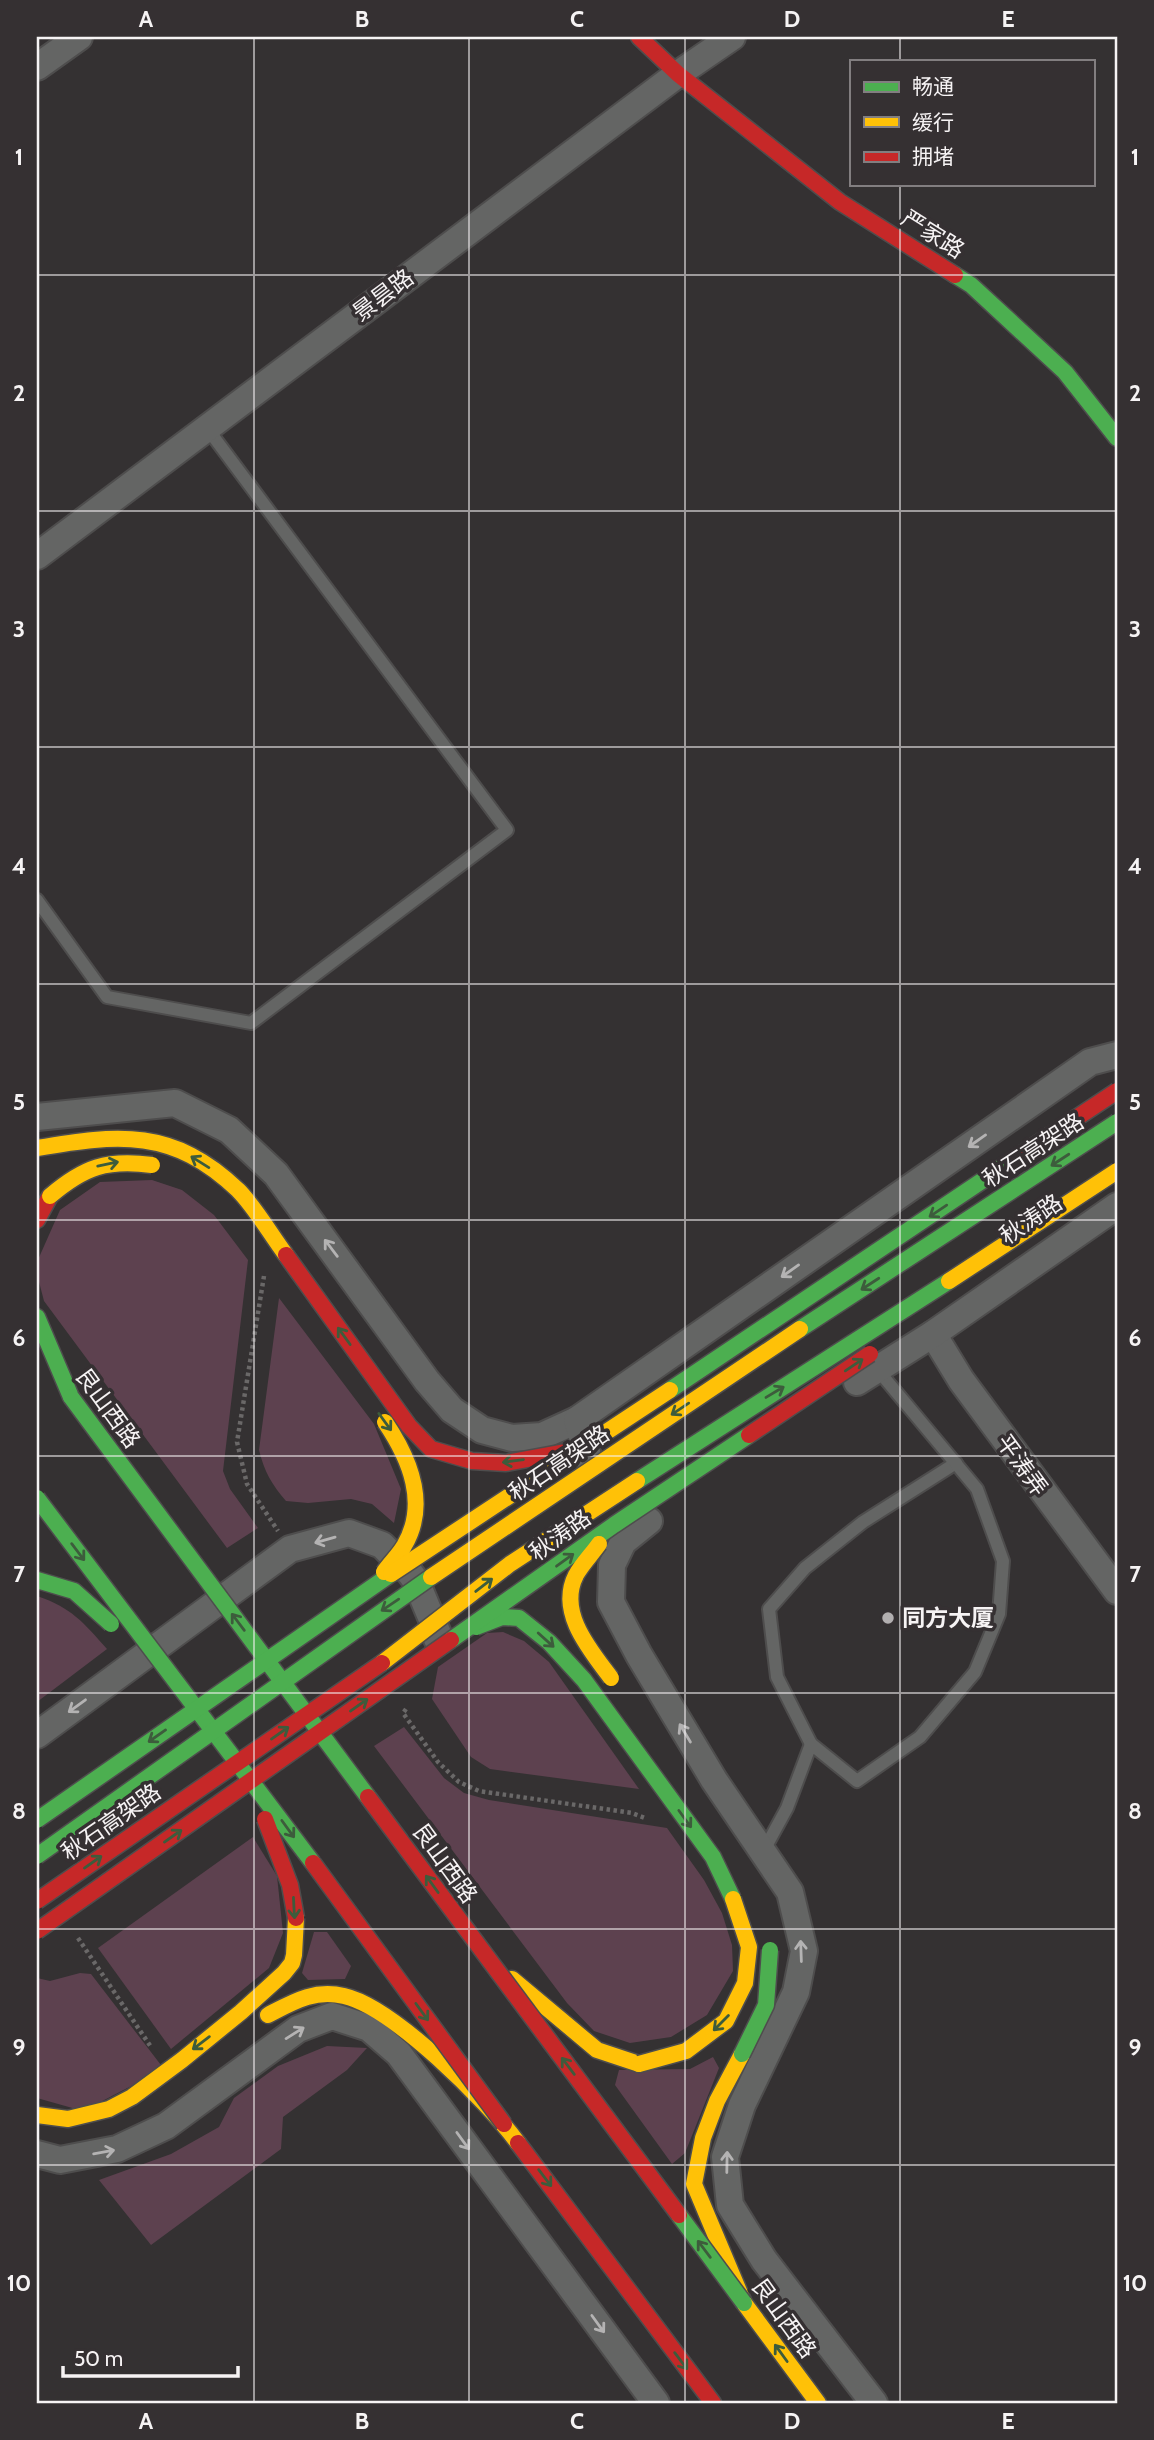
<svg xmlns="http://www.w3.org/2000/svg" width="1154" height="2440" font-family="Cabin,'Noto Sans SC',sans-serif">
	<rect width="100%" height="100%" fill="#343132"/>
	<g fill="#5d414f">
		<path d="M152,1180L182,1190L214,1215L248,1260L223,1471L230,1489L258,1528L227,1548L44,1301L37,1274V1262L60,1210L100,1182Z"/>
		<path d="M279,1298L374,1424L401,1489L394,1523L372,1504L351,1499L308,1503L286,1501C272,1485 264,1471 259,1450Z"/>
		<path d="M37,1596C72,1608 83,1622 107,1649L37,1702Z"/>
		<path d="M503,1632L524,1641L549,1662L639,1789L490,1769L471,1757L432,1699L438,1667L487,1633Z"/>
		<path d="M404,1727L444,1778L464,1793L489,1800L667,1828L704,1880L722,1913L732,1945L733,1971L707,2015L671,2037L630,2043L594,2031L567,2003L374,1746Z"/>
		<path d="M253,1837L277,1876L283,1933L269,1968L171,2049L98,1948Z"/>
		<path d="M314,1932H327L351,1966L345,1979L308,1980L302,1973Z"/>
		<path d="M80,1973L91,1974L164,2069L83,2111L37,2098V1978L50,1981Z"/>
		<path d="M327,2046L367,2048L347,2070L283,2117L281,2149L151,2245L99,2180L171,2154L219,2127L234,2098L278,2066Z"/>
		<path d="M713,2057L719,2068L685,2153L672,2164L615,2085L619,2070L690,2069Z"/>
	</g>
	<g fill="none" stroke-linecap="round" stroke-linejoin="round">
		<g stroke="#4e4d4d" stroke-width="16">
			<g id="lane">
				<path d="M37,900L107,997L251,1023L507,830L207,428"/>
				<path d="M811,1744L777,1677L769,1609L805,1568L863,1522L956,1463"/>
				<path d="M763,1852L787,1808L811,1744L857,1781L920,1737L975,1672L999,1614L1003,1561L977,1489L877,1369"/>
			</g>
		</g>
		<g stroke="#4e4d4d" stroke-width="30">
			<g id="street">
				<path d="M37,67L79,37"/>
				<path d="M37,556L678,74L732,37"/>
				<path d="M37,1117L175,1103L229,1130L276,1174L427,1381L452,1410L482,1430L512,1438L542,1436L577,1420"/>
				<path d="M933,1334L961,1380L1117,1591"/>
				<path d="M857,1382L933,1334L1117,1206"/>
				<path d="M589,1459L577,1420L1090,1062L1117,1055"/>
				<path d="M649,1521L623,1542L612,1565L611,1602L639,1655L714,1780L790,1892L804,1951L796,1992L742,2105L725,2157L730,2205L764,2260L874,2403"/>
				<path d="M37,1735L290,1549L349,1533L382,1545L410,1573L416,1581L438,1634L437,1639"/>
				<path d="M37,2154L60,2160L117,2149L166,2126L298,2029L332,2016L369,2028L399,2054L656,2403"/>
			</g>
		</g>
		<g stroke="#4e4d4d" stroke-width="19">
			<g id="fast">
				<path d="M955,275L971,285L1065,372L1117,438"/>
				<path d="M37,1317L71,1397"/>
			</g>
		</g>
		<g stroke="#4e4d4d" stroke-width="19">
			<g id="slow">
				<path d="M512,1979L597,2050L639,2064"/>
				<path d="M268,2015C293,2002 314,1989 344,1996C393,2007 487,2101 518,2143"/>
				<path d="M742,2054L717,2101L703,2138L694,2184L744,2303L818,2403"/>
			</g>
		</g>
		<g stroke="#4e4d4d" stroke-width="19">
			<g id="jam">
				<path d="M639,37L678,74L840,202L955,275"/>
				<path d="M37,1220L50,1196"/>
				<path d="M518,2143L713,2403"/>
			</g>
		</g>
		<g stroke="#6a6868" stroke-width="4.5" stroke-dasharray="3.5 3.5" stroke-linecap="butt">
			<path d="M264,1276L237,1442L247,1484L278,1531"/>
			<path d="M406,1709L403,1713L438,1762L459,1782L479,1791L632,1813L645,1818"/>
			<path d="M78,1938L151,2047"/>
		</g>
		<use href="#lane" stroke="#646564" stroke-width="12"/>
		<use href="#street" stroke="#646564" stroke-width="26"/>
		<use href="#fast" stroke="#4caf50" stroke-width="16"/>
		<use href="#slow" stroke="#ffc107" stroke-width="16"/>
		<use href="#jam" stroke="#c62828" stroke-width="16"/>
		<g stroke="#4e4d4d" stroke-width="19" stroke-linecap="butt">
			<g id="fast-bridge">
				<path d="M800,1329L1117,1122"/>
				<path d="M670,1390L1028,1150"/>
				<path d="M71,1397L368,1797"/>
				<path d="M637,1481L949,1281"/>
				<path d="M37,1498L313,1863"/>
				<path d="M37,1580L74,1591L111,1624"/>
				<path d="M476,1627L502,1617L519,1618L549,1642L584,1680L713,1857L733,1899"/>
				<path d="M451,1640L614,1525L749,1435"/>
				<path d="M37,1820L391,1574"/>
				<path d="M37,1856L431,1577"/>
				<path d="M742,2054L766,2005L770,1950"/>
				<path d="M679,2215L744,2303"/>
			</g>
		</g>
		<g stroke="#4e4d4d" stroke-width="19" stroke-linecap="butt">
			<g id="slow-bridge">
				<path d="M37,1148C119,1134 173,1128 238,1190C255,1207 271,1235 286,1255"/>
				<path d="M50,1196C84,1167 107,1159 152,1165"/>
				<path d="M949,1281L1117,1171"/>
				<path d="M599,1544C592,1554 582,1564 576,1575C557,1612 590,1650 611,1678"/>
				<path d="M384,1572C390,1563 399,1555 404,1546C429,1504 410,1459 385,1422"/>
				<path d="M391,1574L670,1390"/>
				<path d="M431,1577L800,1329"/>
				<path d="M382,1663L510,1564L637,1481"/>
				<path d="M639,2064L686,2051L726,2021L745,1983L749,1947L733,1899"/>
				<path d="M37,2115L68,2119L109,2109L132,2097L182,2060L241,2012L284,1973L292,1963L294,1955L296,1918"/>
			</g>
		</g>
		<g stroke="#4e4d4d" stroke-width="19" stroke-linecap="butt">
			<g id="jam-bridge">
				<path d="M1028,1150L1117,1091"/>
				<path d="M286,1255L409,1426L431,1449L472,1461L506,1463L565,1452"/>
				<path d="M749,1435L870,1354"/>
				<path d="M368,1797L679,2215"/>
				<path d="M265,1819L290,1885L296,1918"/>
				<path d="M313,1863L504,2124"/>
				<path d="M37,1901L382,1663"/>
				<path d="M37,1931L451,1640"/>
			</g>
		</g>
		<use href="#fast-bridge" stroke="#4caf50" stroke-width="16"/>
		<use href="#slow-bridge" stroke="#ffc107" stroke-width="16"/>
		<use href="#jam-bridge" stroke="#c62828" stroke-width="16"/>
	</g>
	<defs><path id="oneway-shaft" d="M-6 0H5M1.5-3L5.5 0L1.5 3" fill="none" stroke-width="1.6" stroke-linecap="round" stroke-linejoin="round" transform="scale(1.75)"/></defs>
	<g stroke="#b4b3b3">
		<use href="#oneway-shaft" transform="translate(977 1141) rotate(145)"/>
		<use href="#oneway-shaft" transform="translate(331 1248) rotate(-127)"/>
		<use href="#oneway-shaft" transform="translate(790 1271) rotate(145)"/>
		<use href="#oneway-shaft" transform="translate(325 1540) rotate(164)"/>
		<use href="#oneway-shaft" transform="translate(77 1706) rotate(144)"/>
		<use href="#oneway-shaft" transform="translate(685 1733) rotate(-121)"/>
		<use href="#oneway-shaft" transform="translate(801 1951) rotate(-92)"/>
		<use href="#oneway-shaft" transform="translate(295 2033) rotate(-32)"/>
		<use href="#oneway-shaft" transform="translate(463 2141) rotate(54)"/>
		<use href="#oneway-shaft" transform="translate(104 2152) rotate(-10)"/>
		<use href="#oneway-shaft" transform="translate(727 2162) rotate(-89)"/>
		<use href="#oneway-shaft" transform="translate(598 2324) rotate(54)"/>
	</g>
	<g stroke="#3d5c3c">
		<use href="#oneway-shaft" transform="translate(1060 1160) rotate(147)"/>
		<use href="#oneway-shaft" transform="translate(200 1162) rotate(-148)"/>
		<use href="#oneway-shaft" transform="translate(108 1164) rotate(-12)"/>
		<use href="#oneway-shaft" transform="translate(938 1211) rotate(146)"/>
		<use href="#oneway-shaft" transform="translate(870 1284) rotate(147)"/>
		<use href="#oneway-shaft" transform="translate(344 1336) rotate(-126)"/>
		<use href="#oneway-shaft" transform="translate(854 1365) rotate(-34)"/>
		<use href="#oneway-shaft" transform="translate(775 1392) rotate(-31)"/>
		<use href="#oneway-shaft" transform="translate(680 1409) rotate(146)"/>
		<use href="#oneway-shaft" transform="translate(385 1422) rotate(54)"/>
		<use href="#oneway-shaft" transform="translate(513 1461) rotate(172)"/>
		<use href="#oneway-shaft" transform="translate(78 1552) rotate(53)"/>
		<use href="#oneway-shaft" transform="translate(565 1560) rotate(-36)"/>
		<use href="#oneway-shaft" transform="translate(484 1585) rotate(-38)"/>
		<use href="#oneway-shaft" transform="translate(390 1605) rotate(146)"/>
		<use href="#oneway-shaft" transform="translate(238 1622) rotate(-127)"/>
		<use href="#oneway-shaft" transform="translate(546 1640) rotate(42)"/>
		<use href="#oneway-shaft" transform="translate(359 1705) rotate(-35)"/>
		<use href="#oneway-shaft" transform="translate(280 1733) rotate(-35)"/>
		<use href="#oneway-shaft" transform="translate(157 1736) rotate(145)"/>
		<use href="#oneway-shaft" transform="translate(685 1819) rotate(54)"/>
		<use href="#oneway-shaft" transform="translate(288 1829) rotate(54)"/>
		<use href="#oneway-shaft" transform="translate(173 1836) rotate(-35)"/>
		<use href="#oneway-shaft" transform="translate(93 1862) rotate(-35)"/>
		<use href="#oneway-shaft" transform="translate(432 1884) rotate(-126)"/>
		<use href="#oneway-shaft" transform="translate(294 1908) rotate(87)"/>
		<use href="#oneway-shaft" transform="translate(422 2012) rotate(54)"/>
		<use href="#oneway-shaft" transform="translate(721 2023) rotate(135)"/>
		<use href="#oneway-shaft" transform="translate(201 2043) rotate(143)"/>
		<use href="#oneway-shaft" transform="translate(568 2066) rotate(-127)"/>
		<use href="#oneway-shaft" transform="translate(545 2178) rotate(53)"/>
		<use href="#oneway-shaft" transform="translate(704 2249) rotate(-127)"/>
		<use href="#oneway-shaft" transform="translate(781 2353) rotate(-126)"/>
		<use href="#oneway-shaft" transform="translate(681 2361) rotate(53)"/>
	</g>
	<path fill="none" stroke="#f6f3f4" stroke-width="2" stroke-opacity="0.55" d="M254,37V2403M469,37V2403M685,37V2403M900,37V61M900,184V2403M37,275H1117M37,511H1117M37,747H1117M37,984H1117M37,1220H1117M37,1456H1117M37,1693H1117M37,1929H1117M37,2165H1117"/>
	<circle fill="#b2afb0" stroke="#353032" stroke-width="2.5" cx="888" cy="1618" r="7"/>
	<g text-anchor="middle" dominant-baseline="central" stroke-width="7" stroke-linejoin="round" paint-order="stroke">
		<g font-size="23" fill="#f6f3f4" stroke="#353032">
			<text transform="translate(933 234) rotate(32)">严家路</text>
			<text transform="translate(383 295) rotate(-37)">景昙路</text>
			<text transform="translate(1033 1150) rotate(-33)">秋石高架路</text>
			<text transform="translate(1031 1219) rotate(-34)">秋涛路</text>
			<text transform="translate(108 1408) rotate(54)">艮山西路</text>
			<text transform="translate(559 1463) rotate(-34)">秋石高架路</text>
			<text transform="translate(1022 1465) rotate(54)">平涛弄</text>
			<text transform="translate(560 1535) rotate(-36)">秋涛路</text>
			<text transform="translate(111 1822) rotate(-35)">秋石高架路</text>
			<text transform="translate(445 1863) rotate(54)">艮山西路</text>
			<text transform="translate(784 2318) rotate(54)">艮山西路</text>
		</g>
		<g font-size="23" font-weight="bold" fill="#f6f3f4" stroke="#353032" text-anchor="start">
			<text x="902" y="1618">同方大厦</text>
		</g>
	</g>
	<rect width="1154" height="2440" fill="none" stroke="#353032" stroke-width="77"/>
	<rect x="850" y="60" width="245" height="126" fill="#353032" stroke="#827e80" stroke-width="2"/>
	<rect x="864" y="82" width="35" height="10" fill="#4caf50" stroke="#827e80" stroke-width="2"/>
	<text x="912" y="94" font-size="21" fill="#f6f3f4">畅通</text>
	<rect x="864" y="117" width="35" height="10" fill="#ffc107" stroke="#827e80" stroke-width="2"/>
	<text x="912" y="130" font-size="21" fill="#f6f3f4">缓行</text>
	<rect x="864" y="152" width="35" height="10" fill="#c62828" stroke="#827e80" stroke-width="2"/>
	<text x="912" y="164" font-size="21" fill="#f6f3f4">拥堵</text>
	<path d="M63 2366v10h175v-10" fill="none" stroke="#f6f3f4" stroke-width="3.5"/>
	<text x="74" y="2366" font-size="21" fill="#f6f3f4" stroke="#353032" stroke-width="5" paint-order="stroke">50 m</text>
	<rect x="38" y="38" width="1078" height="2364" fill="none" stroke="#f6f3f4" stroke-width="2.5"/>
	<g font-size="23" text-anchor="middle" font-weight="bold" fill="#f6f3f4">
		<text x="146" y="27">A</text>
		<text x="362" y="27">B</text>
		<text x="577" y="27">C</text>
		<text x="792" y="27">D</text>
		<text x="1008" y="27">E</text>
		<text x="19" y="165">1</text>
		<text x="1135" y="165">1</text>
		<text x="19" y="401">2</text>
		<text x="1135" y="401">2</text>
		<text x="19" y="637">3</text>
		<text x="1135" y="637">3</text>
		<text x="19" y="874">4</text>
		<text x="1135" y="874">4</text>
		<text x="19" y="1110">5</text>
		<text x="1135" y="1110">5</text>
		<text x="19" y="1346">6</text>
		<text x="1135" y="1346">6</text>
		<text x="19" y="1582">7</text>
		<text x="1135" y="1582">7</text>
		<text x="19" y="1819">8</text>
		<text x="1135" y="1819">8</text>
		<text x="19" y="2055">9</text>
		<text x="1135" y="2055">9</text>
		<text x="19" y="2291">10</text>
		<text x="1135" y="2291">10</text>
		<text x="146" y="2429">A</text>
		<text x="362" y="2429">B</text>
		<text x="577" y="2429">C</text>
		<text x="792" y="2429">D</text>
		<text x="1008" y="2429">E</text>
	</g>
</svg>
